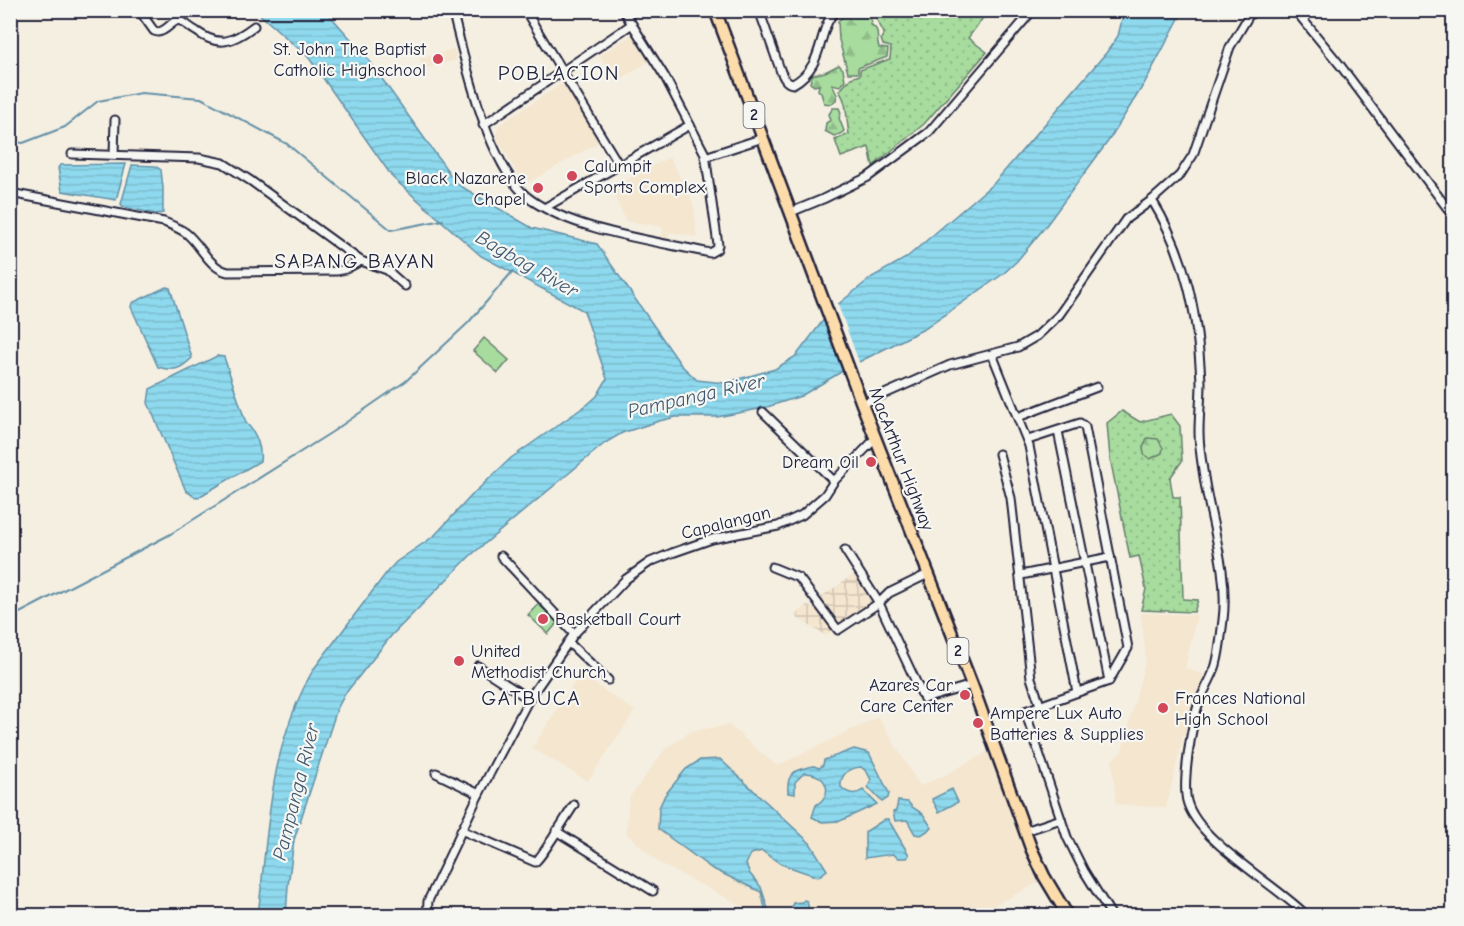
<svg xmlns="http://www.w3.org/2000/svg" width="1464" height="926" font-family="'Comic Neue',sans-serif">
	<defs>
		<pattern id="industrial-grid" width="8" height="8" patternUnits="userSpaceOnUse" patternTransform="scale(1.5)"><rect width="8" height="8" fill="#f4e6cf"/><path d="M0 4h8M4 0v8" fill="none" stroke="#d1c5b3"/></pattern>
		<pattern id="grass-dots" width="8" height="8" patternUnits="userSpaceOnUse" patternTransform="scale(1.5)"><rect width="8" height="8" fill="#a7dc9e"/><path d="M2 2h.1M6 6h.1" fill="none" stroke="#8fbc89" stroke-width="1.8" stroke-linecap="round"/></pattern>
		<pattern id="forest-firs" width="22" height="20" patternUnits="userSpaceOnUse" patternTransform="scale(1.5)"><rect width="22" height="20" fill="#a7dc9e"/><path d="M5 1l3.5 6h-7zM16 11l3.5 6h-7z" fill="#8fbc89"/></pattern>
		<pattern id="water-rules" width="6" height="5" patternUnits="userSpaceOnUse" patternTransform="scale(1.5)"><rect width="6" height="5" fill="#8ed9ee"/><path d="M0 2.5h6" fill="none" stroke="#7abacd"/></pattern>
	</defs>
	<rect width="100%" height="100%" fill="#f5efe2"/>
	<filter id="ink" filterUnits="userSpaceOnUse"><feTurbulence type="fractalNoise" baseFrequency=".0167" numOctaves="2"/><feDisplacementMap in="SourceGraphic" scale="12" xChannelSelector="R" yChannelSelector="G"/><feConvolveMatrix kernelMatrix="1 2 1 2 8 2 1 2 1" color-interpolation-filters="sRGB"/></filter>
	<g filter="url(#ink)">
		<g fill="#f4e6cf">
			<path d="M633,34L649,61L616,82L599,56Z"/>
			<path d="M454,49L456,60L423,69L420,59Z"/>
			<path d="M564,82L601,141L524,185L496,136L499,125Z"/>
			<path d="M669,157L690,196L694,207L697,237L670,232L668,240L661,238L663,227L626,221L611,189Z"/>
			<path d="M1141,613L1197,615L1185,668L1205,675L1182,741L1166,808L1116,804L1112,760L1122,751L1146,658Z"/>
			<path d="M580,674L635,711L588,781L532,748Z"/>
			<path d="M878,717L920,786L945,775L991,750L1041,881L976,915H737L742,906L659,863L626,833L629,798L666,748L692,731L729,725L777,766Z"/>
		</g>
		<g fill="url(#industrial-grid)">
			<path d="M854,574L874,607L838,629L818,599Z"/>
			<path d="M807,605L814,609L817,605L834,630L826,636L794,616Z"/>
		</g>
		<g fill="url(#grass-dots)" stroke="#647f6c" stroke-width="1.5">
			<path d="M872,11H988L968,38L987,52L924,124L873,166L869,147L841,157L835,140L849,134C846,119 848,102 839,91L851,78L860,75V70L890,59L891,47L883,45L881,39L884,33Z"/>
			<path d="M1122,411L1140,422L1171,414L1180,426L1182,461L1170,478L1173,497H1180L1183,599L1198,600L1194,612L1141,610L1146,589L1139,556L1130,558L1110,458L1107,423Z"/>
		</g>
		<g fill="url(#forest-firs)" stroke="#647f6c" stroke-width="1.5">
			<path d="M859,10L868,14L872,22L870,24C882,31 875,37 879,48L888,49L887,57L858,68V73H848L839,40L838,21L846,14Z"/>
			<path d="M839,65L843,69L845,80L840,86L832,84L837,95L836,100L831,104L824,103L821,93L818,90L819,85L814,86L810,83L812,75L825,72Z"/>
			<path d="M833,108H839L841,113L839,118L844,131L840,134L834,136L825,131L826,123L831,120L829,114Z"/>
			<path d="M1147,438L1158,439L1163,448L1162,453L1150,459L1144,454L1143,448Z"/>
		</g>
		<g fill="#a7dc9e" stroke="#647f6c" stroke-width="1.5">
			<path d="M484,338L509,360L498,373L473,351Z"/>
			<path d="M538,604L558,622L548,634L528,615Z"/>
		</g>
		<g fill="url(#water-rules)" stroke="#6390a6" stroke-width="1.5">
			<path d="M256,11H326L365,55L457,184L532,228L597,244L681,365L697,380L724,383L775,369L796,356L831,310L872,277L906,258L995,182L1106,53L1118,36L1124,11H1183L1144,84L1109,140L1045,227L1017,261L1003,274L926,328L851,366L801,396L764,408L717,417H676L659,421L622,433L605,443L470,556L391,636L345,694L337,709L294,840L288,886L286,916L258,915C269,827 268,750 313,670L387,572L396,562L434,536L473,494L511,458L588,404L597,396L607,379L584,311L481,256L393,178L309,58Z"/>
			<path d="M126,164L116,200L62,191L58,168L60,165Z"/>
			<path d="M132,165L155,166L161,170L163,188V213L156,214L123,207L121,204Z"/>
			<path d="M166,287L170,288L192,358C181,369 174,372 158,367L131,307L132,303Z"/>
			<path d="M217,356L224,357L246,423C256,432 262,448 260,461L197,498L186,491L148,403L150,389Z"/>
			<path d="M854,749L869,753L889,793L888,798L882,802L868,787L871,780L867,772L861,767C849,768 840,774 841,787C848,794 855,796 863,790L877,804L840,821L822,822L812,817L816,805C836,793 825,772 804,773L795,782V794L788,793C786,772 796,769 814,766L819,768L823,765L824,760Z"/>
			<path d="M720,759L810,843L827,870L818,877L781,864L762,851L751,854L746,864L750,874L761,887L769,912L767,915H762L765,908L761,892L711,868L658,829L659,808L665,795L686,769L700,760Z"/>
			<path d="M952,789L958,802L939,812L932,799Z"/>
			<path d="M898,801L908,802L912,807L923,814L932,828L921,835L915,834L907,820L895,821L893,812L896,811Z"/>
			<path d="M885,819H888L909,855L907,858H898L893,854L865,858V832Z"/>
			<path d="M804,900L807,901L809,910L816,915H793L790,912L793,903L802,902Z"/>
		</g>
		<path fill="#f5efe2" d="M837,302L860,365L845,374L823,316Z"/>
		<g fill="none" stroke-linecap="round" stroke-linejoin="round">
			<g stroke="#6390a6" stroke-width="2">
				<path d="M10,141L23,143L65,127L98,101L141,93L201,98L287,144L391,230L443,220"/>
				<path d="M10,618L169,535L332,432L406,381L468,323L513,271"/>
			</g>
			<g stroke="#22223b" stroke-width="11">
				<g id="minor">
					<path d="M139,10L154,31L158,32C167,31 170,22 179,20C186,23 190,28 196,31C219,48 233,42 254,26"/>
					<path d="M452,10C465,60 488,168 530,199C574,231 656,241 710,253L717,249L718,245L705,154L665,77L623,10"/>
					<path d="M525,10L619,165"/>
					<path d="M759,10L781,72C784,78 786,83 793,84C827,65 816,27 837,10"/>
					<path d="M1295,10L1340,65L1454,217"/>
					<path d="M483,125L632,24"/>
					<path d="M72,154L199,158L223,163L251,181L361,261L387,270L405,286"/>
					<path d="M114,155L115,120"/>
					<path d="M705,157L763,138"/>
					<path d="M10,193L164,222C171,225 179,228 186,233C201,245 209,268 228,272L337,271L346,269L361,261"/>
					<path d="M1152,200C1187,257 1198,316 1201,382C1201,399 1199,415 1199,432C1199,447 1202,463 1204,477C1211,524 1229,573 1223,620C1221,635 1220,651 1216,665C1212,678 1204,690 1199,702C1192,723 1182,781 1187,801C1197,841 1277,885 1307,916"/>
					<path d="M546,207L690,125"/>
					<path d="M791,212L823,199L868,177L929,132L1033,10"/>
					<path d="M992,354L1029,446L1077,692"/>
					<path d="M862,404L950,365L1018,347L1037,336L1059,315L1126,219L1152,200L1180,175L1193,155L1230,47L1248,17L1254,10"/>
					<path d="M763,412L834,481"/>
					<path d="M1018,417L1097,387"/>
					<path d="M1058,431L1109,681"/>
					<path d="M1028,440L1080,423L1085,427L1128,648L1109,681L1025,711L1067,837L1084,871L1112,916"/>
					<path d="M999,454L1011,498L1031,678L1040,705"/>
					<path d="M845,550L879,603L924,699L972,685"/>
					<path d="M501,556L574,634"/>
					<path d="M772,567L799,578L838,630L879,603L889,593L928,574"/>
					<path d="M1021,575L1110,557"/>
					<path d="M568,642L608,680"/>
					<path d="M478,666L529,699"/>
					<path d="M436,773L479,794"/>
					<path d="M461,830L535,862C541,859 567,815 574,805"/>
					<path d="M556,831L653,891"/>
					<path d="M1025,831L1061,819"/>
					<path d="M427,916L428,901L479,794L529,699L574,634L626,579L650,562L672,553L712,539L778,526L802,515L825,495L834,481L876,438"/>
				</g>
			</g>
			<g stroke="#22223b" stroke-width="15">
				<path id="highway" d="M715,10L862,404L972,685L1031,848L1044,876L1068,916"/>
			</g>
			<use href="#minor" stroke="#f6f6f2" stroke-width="7"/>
			<use href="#highway" stroke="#fddcac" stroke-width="10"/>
		</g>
	</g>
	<g fill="#d1495b" stroke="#f6f6f2" stroke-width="2">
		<circle cx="438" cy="59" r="6"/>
		<circle cx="572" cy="176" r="6"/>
		<circle cx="538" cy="188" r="6"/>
		<circle cx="871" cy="462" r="6"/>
		<circle cx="543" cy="619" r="6"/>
		<circle cx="459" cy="661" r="6"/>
		<circle cx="965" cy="695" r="6"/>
		<circle cx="1163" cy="708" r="6"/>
		<circle cx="978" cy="723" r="6"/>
	</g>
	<g text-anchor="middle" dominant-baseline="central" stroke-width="4.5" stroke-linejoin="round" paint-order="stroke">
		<g fill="#f6f6f2" stroke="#626272" stroke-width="1.5">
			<rect x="743.5" y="102" width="21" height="26" rx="4.5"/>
			<rect x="947.5" y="638" width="21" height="26" rx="4.5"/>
		</g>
		<g font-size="16" font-weight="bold" fill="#22223b">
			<text x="754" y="115">2</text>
			<text x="958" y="651">2</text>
		</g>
		<g font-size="18" fill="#22223b" stroke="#f6f6f2" text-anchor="start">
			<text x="426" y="49" text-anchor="end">St. John The Baptist<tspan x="426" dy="21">Catholic Highschool</tspan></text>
			<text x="584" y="166">Calumpit<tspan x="584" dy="21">Sports Complex</tspan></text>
			<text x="526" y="178" text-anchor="end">Black Nazarene<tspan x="526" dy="21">Chapel</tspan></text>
			<text x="859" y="462" text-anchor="end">Dream Oil</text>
			<text x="555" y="619">Basketball Court</text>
			<text x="471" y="651">United<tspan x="471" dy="21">Methodist Church</tspan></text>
			<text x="953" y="685" text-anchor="end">Azares Car<tspan x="953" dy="21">Care Center</tspan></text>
			<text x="1175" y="698">Frances National<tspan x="1175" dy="21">High School</tspan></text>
			<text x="990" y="713">Ampere Lux Auto<tspan x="990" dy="21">Batteries &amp; Supplies</tspan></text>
		</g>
		<g font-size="18" fill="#22223b" stroke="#f6f6f2">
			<text transform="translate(901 459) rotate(69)">MacArthur Highway</text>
			<text transform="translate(726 523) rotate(-14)">Capalangan</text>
		</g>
		<g font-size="20" font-style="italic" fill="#425971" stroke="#f6f6f2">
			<text transform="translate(527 264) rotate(30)">Bagbag River</text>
			<text transform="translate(696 396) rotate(-13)">Pampanga River</text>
			<text transform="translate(296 792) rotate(-76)">Pampanga River</text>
		</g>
		<g font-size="21" letter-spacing="1.5" fill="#22223b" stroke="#f6f6f2">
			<text x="559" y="73">POBLACION</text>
			<text x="355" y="261">SAPANG BAYAN</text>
			<text x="531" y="698">GATBUCA</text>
		</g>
	</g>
	<rect width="1464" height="926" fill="none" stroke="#f6f6f2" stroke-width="36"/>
	<rect x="18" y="18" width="1428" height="890" fill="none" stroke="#22223b" stroke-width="2" filter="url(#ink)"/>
</svg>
